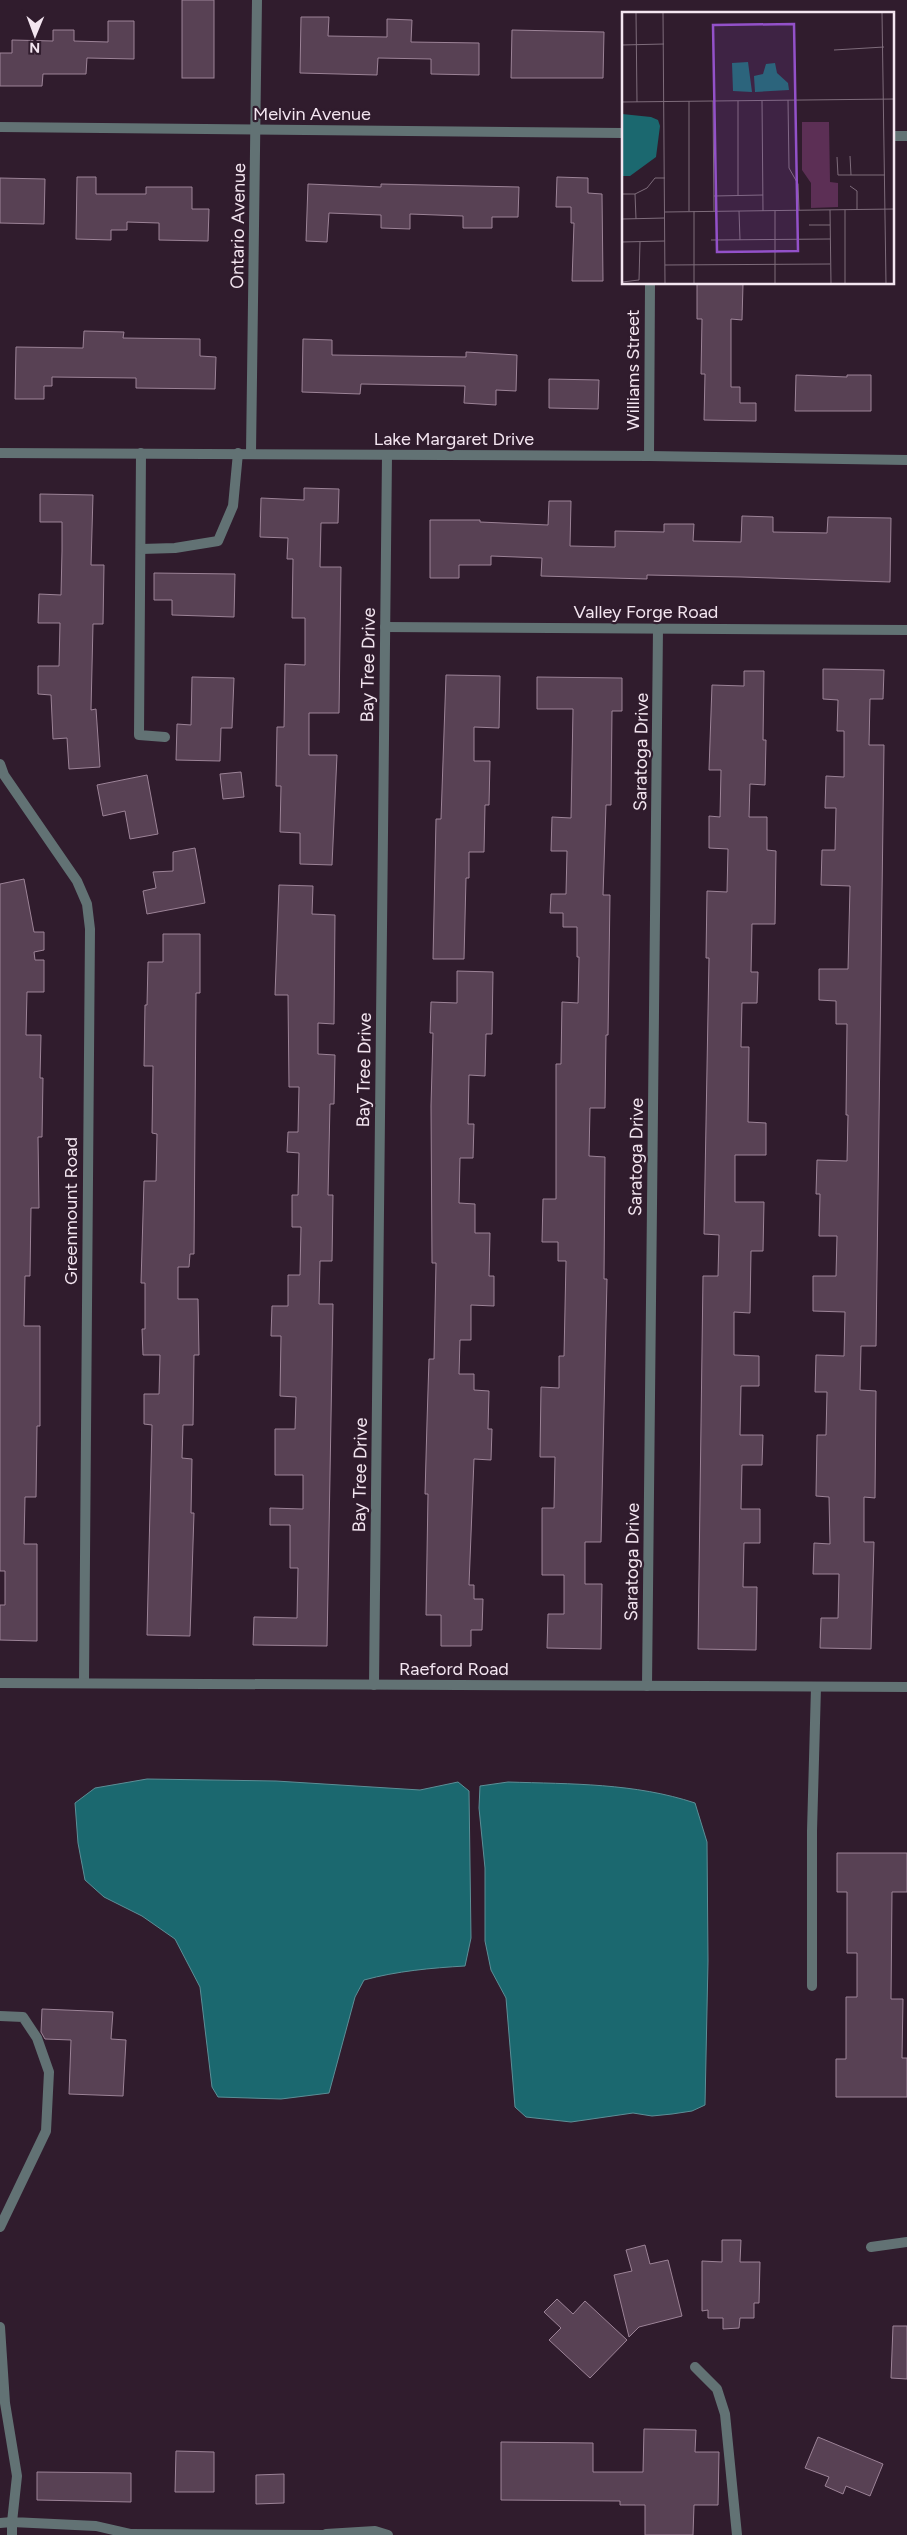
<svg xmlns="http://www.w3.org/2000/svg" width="907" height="2535" font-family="Figtree,sans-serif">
	<rect width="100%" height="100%" fill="#301c2d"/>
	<g fill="#1b686f" stroke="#5c8e96">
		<path d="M147,1779L276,1781L420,1790L458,1782L469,1791L471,1938L465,1966C431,1968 397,1971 364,1980L355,1997L329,2093L281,2099L218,2097L212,2087L200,1987L175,1939L142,1916L104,1897L85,1880L78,1843L75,1803L95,1788Z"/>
		<path d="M508,1782C571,1784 635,1783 695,1803L707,1842L708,1961L705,2105L692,2111L672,2114L652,2116L633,2113L571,2122L526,2117L515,2107L506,1998L491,1970L485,1941V1868L479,1808L480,1786Z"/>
	</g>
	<g fill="#584154" stroke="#9c8397">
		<rect x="182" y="0" width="32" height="78"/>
		<path d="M301,17H329L328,36L387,37V19L412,20L411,42L479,43V75L431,74V59L378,58L377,75L300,73Z"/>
		<path d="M108,21H134V59L87,58L86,74H43L42,86H0V53H12V40L53,41V30H74V41L108,42Z"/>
		<path d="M512,30L604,32L603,78H511Z"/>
		<path d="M77,177H96V194H146V187H192V209H209L208,241L159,240V223L127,222V230H111V240L76,239Z"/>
		<path d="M557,177L588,178V193L602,194L603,281H572L574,223H571V207H556Z"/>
		<path d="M0,178L45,179L44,224L0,223Z"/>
		<path d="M308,184L381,187V184L519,187L518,217H492V228H463V216L410,214V229L381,228V215L329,213L327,242L306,241Z"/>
		<path d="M697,284H743L742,320L731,319V387H740V403H756V421L704,420L705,374H701L702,319H697Z"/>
		<path d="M84,331L124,332L123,338L200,339V356L216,357L215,389L136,388V378L52,377V386H44V399H15L16,347L83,348Z"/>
		<path d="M303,339L332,340V355L466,357V352L517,355L516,391L496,390V405L464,403L465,386L361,384L360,394L302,392Z"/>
		<path d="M796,375L847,377V375H871V411H795Z"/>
		<path d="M549,379L599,380L598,409L549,408Z"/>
		<path d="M304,488L339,489L338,523H321L320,567H341L339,713H309V755H337L332,865L300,864V833L280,832L281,786H276L277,727H284L285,664L305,665V618H292L293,559H287L288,538L260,537L261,498L304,500Z"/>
		<path d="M40,494L93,495L91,565H104L103,624H93L91,710L96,709L100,767L69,769L67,738L53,739L51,695L38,694V666H59L60,623H38L39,594L61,595L62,551V522H40Z"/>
		<path d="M549,501H571L570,546L615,547V531L664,532V524H694L693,541L741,542L742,516L773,517V532L827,533L828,517L891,518L890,582L741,577L647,575V579L541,576L542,558L491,556V565H459V578H430V520H480V522L548,525Z"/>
		<path d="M154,573L235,574L234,617L172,615V600H154Z"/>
		<path d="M823,669L884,670L883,699H870L869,745H884L876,1346H861L860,1390L876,1391L875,1498L864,1497V1542H874L871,1649L820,1648L821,1618H838L839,1574H813L814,1543L830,1544L829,1497L816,1496L817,1435H826L827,1392H815L816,1355L844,1356L845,1312L813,1311V1276H836L837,1236H819L820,1194H816L817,1160L847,1161L848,1115H846L847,1024H836V1001L819,1000V969H848L850,886L821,885L822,850H835L836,808H825L826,776L844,777V731H837L838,700L823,699Z"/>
		<path d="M744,671H764L763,740H766L765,785L750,784L749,817H767V850L776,851L775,924H752L751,972H758L757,1003H742L741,1047H749L748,1122L766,1123V1155H735V1202H764L763,1251H751L750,1313L734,1312V1355L759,1356V1386H741L740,1435H763L762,1465H742L741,1509H760V1543H744L743,1587H757L756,1650L698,1649L703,1276H718L719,1235L704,1234L709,958H706L707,891L727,892L728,849L709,848V816L720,817L721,770H709L712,685L744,686Z"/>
		<path d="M446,675L500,676L499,728L474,727V761H490L489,805H485L484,852H469V878H466L464,959H433L436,819H441Z"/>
		<path d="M192,677L234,678L232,728H221L220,761L176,760L177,724L191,725Z"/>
		<path d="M537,677L622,678V711H612L611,805H606L603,895H610L608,1035H606L605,1108H590L589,1156L605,1157L604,1279H607L601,1542H585V1584H602L601,1649L547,1648L548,1614H564V1575H542V1508H554L555,1457H540L541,1387L559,1388V1356H564L566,1261H558V1242H542L543,1199H556V1064H561L562,1002L578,1003L579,957H577V927H563V913H550L551,894H566L567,851H551L552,817L571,818L573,709H537Z"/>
		<path d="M241,772L244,797L223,799L220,774Z"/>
		<path d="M147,775L158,834L130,839L125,811L103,816L97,785Z"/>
		<path d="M195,848L205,903L147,914L143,891L156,888L153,872L173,871V852Z"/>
		<path d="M24,879L34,932H44V950L34,952L35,960H44V992H27L26,1035H41L40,1078H43L42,1137H38L39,1208H31L30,1276H25L24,1326H40V1426H37L36,1497H25L24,1544H37V1641L0,1640V1605H5V1571H0V884Z"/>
		<path d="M279,885L313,886L312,914L335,915L334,1024L318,1023V1054L335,1055L334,1104H330L328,1195H333L332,1261H320L319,1304H333L327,1646L253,1645L254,1617L297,1618L298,1568H290V1525H270V1508L303,1509V1475H275V1429H295L296,1397L280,1396L281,1336H271L272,1306H288V1275H300L301,1227H292V1195H298L299,1153L287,1152L288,1132H298L299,1087H289L288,995H275Z"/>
		<path d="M163,934H200V993H196L194,1254H190L189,1267H178V1299H198L199,1355H194L193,1425H183L182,1458L192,1459L191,1513H194L190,1636L147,1635L152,1425L144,1424V1394H159L160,1355H143L142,1329H145V1283H141L144,1181H156L157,1134L152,1133L153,1066H144L145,1005H147L148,962H163Z"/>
		<path d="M457,971L493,972L492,1034H486L485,1076L469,1075L468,1124H474L473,1158H460L459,1203L475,1204V1233H490L489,1276H494V1306L471,1305V1340H460L459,1374H474V1390L489,1391L488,1429H492L491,1460L474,1459L469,1585H474V1599H483L482,1630H471V1646H441V1615H426L428,1494H425L427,1422L429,1359H434L436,1263H432L431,1106L433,1033H430L431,1002L457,1003Z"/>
		<path d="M837,1853H907V1892H892L891,1999H903L902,2058H907V2097H836V2059H846V1997H857V1953H847V1892H837Z"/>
		<path d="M42,2009L113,2012L111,2039L126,2040L123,2096L69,2094L71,2040L45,2039L41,2032Z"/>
		<path d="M722,2240H741L740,2262H760L759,2303H754V2318H740L739,2328L723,2329V2318H708V2310L702,2311V2261L722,2262Z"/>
		<path d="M645,2245L650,2264L668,2260L682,2316L639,2327L629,2337L614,2275L632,2271L626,2250Z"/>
		<path d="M557,2299L573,2314L585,2301L627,2340L590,2378L549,2340L561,2328L544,2312Z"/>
		<path d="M893,2326H907V2379L891,2378Z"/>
		<path d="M644,2429L696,2430L695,2452H719L718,2505H694L693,2535H645V2505H620V2501L501,2500V2442L593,2443V2472H643Z"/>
		<path d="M818,2437L883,2464L870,2496L846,2486L843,2494L825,2486L829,2477L805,2468Z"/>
		<path d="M176,2451L214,2452V2492H175Z"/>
		<path d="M37,2472L131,2473V2502L37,2500Z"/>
		<path d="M284,2474V2503L256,2504V2475Z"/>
	</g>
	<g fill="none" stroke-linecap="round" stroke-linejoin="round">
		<g stroke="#627274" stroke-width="10">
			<path d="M141,453L139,735L165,737"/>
			<path d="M141,549L175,548L218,541L233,506L238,453"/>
			<path d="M812,1986V1831L816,1687"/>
			<path d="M0,2016L23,2017L37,2038L49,2072L46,2131L0,2227"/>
			<path d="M871,2247L907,2242"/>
			<path d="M0,2327L5,2403L17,2476L12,2522L96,2526L131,2534L327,2535"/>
			<path d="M695,2367L717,2389L725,2414L737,2535"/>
			<path d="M0,2523L12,2522V2535"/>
			<path d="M326,2534L375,2531L388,2535"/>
		</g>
		<g stroke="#627274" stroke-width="10">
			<path d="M0,127L623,133"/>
			<path d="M893,136H907"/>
			<path d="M251,453L257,0"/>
			<path d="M649,456L650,284"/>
			<path d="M385,627L907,630"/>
			<path d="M0,764L4,775L77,881L87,904L90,929L84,1683"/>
			<path d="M374,1685L387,455"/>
			<path d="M647,1686L658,628"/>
		</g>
		<g stroke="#627274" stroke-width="10">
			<path d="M0,453L649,456L907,460"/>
			<path d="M0,1683L907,1687"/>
		</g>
	</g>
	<g text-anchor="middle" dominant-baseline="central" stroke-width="4.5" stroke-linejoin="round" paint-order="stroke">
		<g font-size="18" fill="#f3e5f0" stroke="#301c2d">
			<text x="312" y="114">Melvin Avenue</text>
			<text transform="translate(238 226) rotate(-89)">Ontario Avenue</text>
			<text transform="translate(633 370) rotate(-90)">Williams Street</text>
			<text x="454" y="439">Lake Margaret Drive</text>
			<text x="646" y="612">Valley Forge Road</text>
			<text transform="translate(368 665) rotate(-89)">Bay Tree Drive</text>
			<text transform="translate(641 752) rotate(-89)">Saratoga Drive</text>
			<text transform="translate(364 1070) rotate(-89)">Bay Tree Drive</text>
			<text transform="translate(636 1157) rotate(-89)">Saratoga Drive</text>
			<text transform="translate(71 1211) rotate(-90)">Greenmount Road</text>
			<text transform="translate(360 1475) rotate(-89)">Bay Tree Drive</text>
			<text transform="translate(632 1562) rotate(-89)">Saratoga Drive</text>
			<text x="454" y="1669">Raeford Road</text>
		</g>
	</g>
	<g transform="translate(622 12)">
		<rect width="272" height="272" fill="#301c2d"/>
		<path d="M180,110H207L208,170L216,171V195L189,196V171L180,158Z" fill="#5c2f55"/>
		<path d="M126,50L130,80L111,79L110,51ZM153,51L155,61L166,71L167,78L133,80L132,64L141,62L144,52ZM0,102L29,105L36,108L38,114L34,145L8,164H0Z" fill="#1b686f"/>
		<path fill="none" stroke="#7e6c7b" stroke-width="1" d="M14,1L15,90M41,1L43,272M260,1L264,272M0,33L42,32M212,38L262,35M166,88L167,156L176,172L177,198M67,89V199M91,89L92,199M116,89V184M140,89L141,199M0,90L273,87M228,144L229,163M215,145L216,163H263M228,174L235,179V198M0,182H13L25,176L33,166H43M13,182L14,207M92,184L141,183M208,198L209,272M223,198V272M117,199L118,228M153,199V272M43,200L273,197M0,207L43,206M187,213H208M89,228L208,227M0,230L43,229M43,253L208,252M0,270L17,268L18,230M72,272V199"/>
		<path fill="#9351c9" fill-opacity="0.15" stroke="#9351c9" stroke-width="2.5" d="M172,12L176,239L95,240L91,13Z"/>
		<rect width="272" height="272" fill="none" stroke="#f3e5f0" stroke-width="2.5"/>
	</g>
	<g transform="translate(35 35) rotate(181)" stroke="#301c2d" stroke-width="4" paint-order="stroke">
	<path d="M0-4L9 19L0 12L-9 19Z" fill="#f3e5f0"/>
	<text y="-8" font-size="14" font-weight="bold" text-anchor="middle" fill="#f3e5f0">N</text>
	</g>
</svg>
